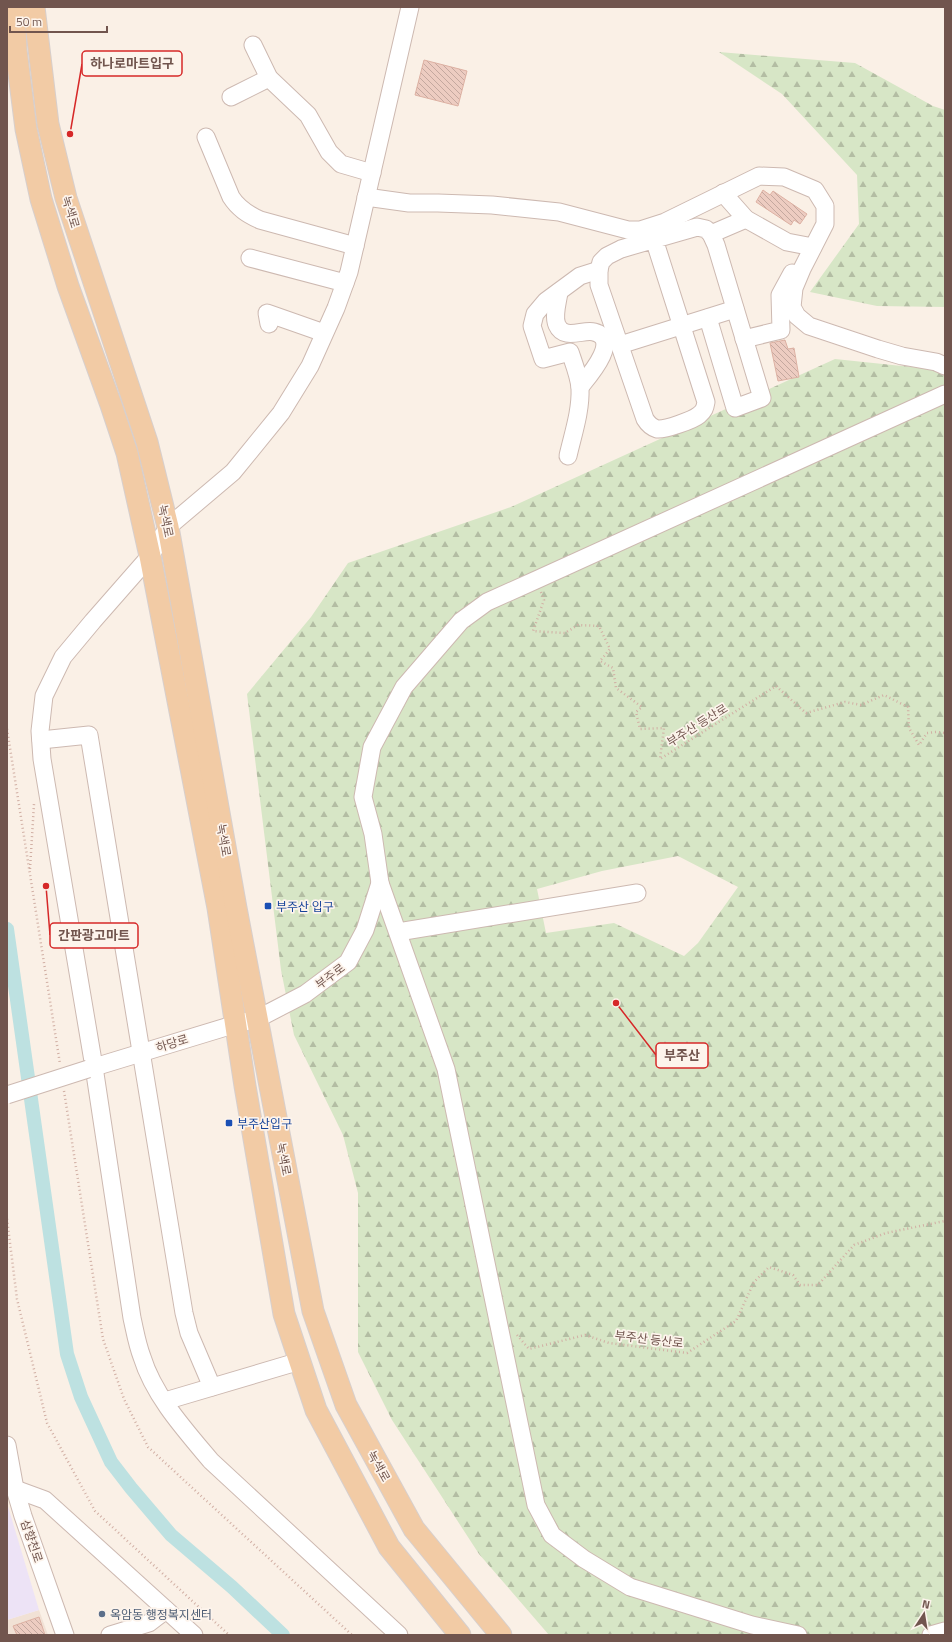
<svg xmlns="http://www.w3.org/2000/svg" width="952" height="1642" font-family="'Titillium Web','Noto Sans KR',sans-serif">
	<defs>
		<pattern id="forest-firs" width="22" height="20" patternUnits="userSpaceOnUse"><rect width="22" height="20" fill="#d7e6c6"/><path d="M5 1l3.5 6h-7zM16 11l3.5 6h-7z" fill="#b3bda3"/></pattern>
		<pattern id="building-back-hatch" width="6" height="6" patternUnits="userSpaceOnUse"><rect width="6" height="6" fill="#edccc1"/><path d="M-1 5l2 2M0 0l6 6M5-1l2 2" fill="none" stroke="#c4a89f"/></pattern>
	</defs>
	<rect width="100%" height="100%" fill="#faf0e6"/>
	<path fill="#f1e1d5" d="M39,1610L48,1635H7V1620Z"/>
	<path fill="#ede3f6" d="M7,1503L39,1610L7,1620Z"/>
	<g fill="url(#forest-firs)" fill-rule="evenodd">
		<path d="M719,52L855,63L933,106L945,110V307L877,306L810,292L859,224L857,175L782,94Z"/>
		<path d="M835,359L921,368L945,366V1635H549L479,1554L392,1420L358,1352V1193L343,1135L294,1035L281,970L247,694L311,617L348,563L511,507ZM678,856L738,887L698,943L684,956L614,923L546,933L537,889L602,871Z"/>
	</g>
	<g fill="none" stroke-linecap="round" stroke-linejoin="round">
		<path stroke="#bde1e1" stroke-width="14" d="M7,929L67,1354L81,1397L111,1462L131,1488L171,1535L232,1587L283,1635"/>
	</g>
	<g fill="url(#building-back-hatch)" stroke="#ddb1a3">
		<path d="M424,60L467,71L458,106L415,95Z"/>
		<path d="M763,190L770,195L773,191L807,214L800,224L794,220L791,225L756,202Z"/>
		<path d="M785,340L788,349L794,348L799,377L778,381L770,343Z"/>
		<path d="M39,1617L45,1635H17L13,1626Z"/>
	</g>
	<g fill="none" stroke-linecap="round" stroke-linejoin="round">
		<g stroke="#cdb9b1" stroke-width="19">
			<g id="minor">
				<path d="M253,45L269,78L308,115L329,152L341,164L372,173"/>
				<path d="M231,97L269,78"/>
				<path d="M206,137L231,197C238,208 247,214 260,220L355,246"/>
				<path d="M723,193L746,219L787,242L813,247"/>
				<path d="M366,197L409,203H438L492,205L559,212L628,230H640L665,222L759,176L784,177L815,190L825,206V224L802,269L794,288L792,307L797,316L809,326L878,349L902,356L936,362L945,366"/>
				<path d="M711,234L746,219"/>
				<path d="M654,239L706,402C705,408 704,411 699,415C693,420 665,430 657,429C651,427 648,424 645,419L599,285V270L601,262L607,256L621,249L697,227L706,229L711,234L716,245L762,398L735,408L708,318"/>
				<path d="M250,258L345,283"/>
				<path d="M559,292C558,301 553,316 557,325C564,341 583,329 594,332C622,339 588,377 580,387"/>
				<path d="M269,324L267,313L324,333"/>
				<path d="M744,339L781,330L780,295L792,273"/>
				<path d="M620,345L735,309"/>
				<path d="M568,456C573,434 581,411 580,388C579,376 574,364 570,352L543,359L532,326L535,314L546,301L580,276L599,270"/>
				<path d="M41,740L89,735L184,1313L189,1333L212,1387"/>
				<path d="M398,932L637,893"/>
				<path d="M88,1069L236,1024L257,1019L305,994L348,962L365,930L380,883"/>
				<path d="M165,1401L300,1361"/>
				<path d="M7,1445L15,1489L23,1516L65,1635"/>
				<path d="M15,1489L45,1500L194,1635"/>
				<path d="M110,1635L149,1623L166,1610"/>
				<path d="M399,1635L211,1461C185,1430 154,1396 142,1357C137,1344 135,1331 132,1318L94,1067L42,759L40,731L44,696L63,657L93,621L150,556L168,527L233,472L281,413L310,366L336,308L349,272L410,7"/>
				<path d="M798,1635L752,1625L630,1587L584,1559L552,1535L536,1505L446,1069L380,883L373,834L363,797L372,747L404,687L461,621L487,602L536,580L945,394"/>
				<path d="M931,1635L945,1631"/>
			</g>
		</g>
		<g stroke="#d7cfcd" stroke-width="23">
			<g id="major">
				<path d="M14,7L16,50L26,129L41,199L68,286L111,405L127,453L150,556L218,908L245,1086L284,1314L316,1410L389,1547L460,1635"/>
				<path d="M34,7L48,124L66,198L147,442L168,527L236,908L313,1311L346,1405L414,1529L501,1635"/>
			</g>
		</g>
		<g stroke="#d1afa4" stroke-width="2.5" stroke-dasharray="1 3" stroke-linecap="butt">
			<path d="M541,592L544,600L533,631L565,633L578,625L599,626L610,649L600,661L613,668L616,688L642,707L636,712L640,729L664,728L660,759L776,686L806,713L845,702L861,705L884,695L908,707L909,728L919,745L927,733L936,732L945,733"/>
			<path d="M7,729L60,1064"/>
			<path d="M30,869L34,804"/>
			<path d="M64,1091L103,1339L124,1399L148,1447L352,1635"/>
			<path d="M7,1219L17,1299L47,1423L95,1511L229,1635"/>
			<path d="M517,1335L529,1349L585,1335L609,1343L687,1353L736,1321L754,1282L769,1267L793,1275L800,1285H818L854,1245L886,1233L945,1221"/>
		</g>
		<use href="#minor" stroke="#fff" stroke-width="17"/>
		<use href="#major" stroke="#f2cba5" stroke-width="21"/>
		<g stroke="#cdb9b1" stroke-width="19" stroke-linecap="butt">
			<path id="minor-bridge" d="M7,1095L88,1069"/>
		</g>
		<use href="#minor-bridge" stroke="#fff" stroke-width="17"/>
	</g>
	<g fill="#1a4fb4" stroke="#fdf4ec" stroke-width="1.5">
		<rect x="264" y="902" width="8" height="8" rx="2"/>
		<rect x="225" y="1119" width="8" height="8" rx="2"/>
	</g>
	<circle fill="#5c6f8a" stroke="#fdf4ec" stroke-width="1.5" cx="102" cy="1614" r="4"/>
	<g text-anchor="middle" dominant-baseline="central" stroke-width="3.5" stroke-linejoin="round" paint-order="stroke">
		<g font-size="12" fill="#71554e" stroke="#fdf4ec">
			<text transform="translate(71 212) rotate(73)">녹색로</text>
			<text transform="translate(166 521) rotate(78)">녹색로</text>
			<text transform="translate(697 725) rotate(-32)">부주산 등산로</text>
			<text transform="translate(224 840) rotate(80)">녹색로</text>
			<text transform="translate(330 976) rotate(-37)">부주로</text>
			<text transform="translate(172 1043) rotate(-17)">하당로</text>
			<text transform="translate(284 1159) rotate(79)">녹색로</text>
			<text transform="translate(649 1339) rotate(7)">부주산 등산로</text>
			<text transform="translate(379 1466) rotate(61)">녹색로</text>
			<text transform="translate(32 1541) rotate(71)">삼향천로</text>
		</g>
		<g font-size="12" fill="#164399" stroke="#fdf4ec" text-anchor="start">
			<text x="276" y="906">부주산 입구</text>
			<text x="237" y="1123">부주산입구</text>
		</g>
		<g font-size="12" fill="#4e5e75" stroke="#fdf4ec" text-anchor="start">
			<text x="110" y="1614">옥암동 행정복지센터</text>
		</g>
	</g>
	<path fill="none" stroke="#d62828" stroke-width="1.5" d="M70 134L82 64M46 886L50 935M616 1003L656 1055"/>
	<g fill="#d62828" stroke="#fdf4ec" stroke-width="1.5">
		<circle cx="70" cy="134" r="4"/>
		<circle cx="46" cy="886" r="4"/>
		<circle cx="616" cy="1003" r="4"/>
	</g>
	<g fill="#fdf4ec" stroke="#d62828" stroke-width="1.5">
		<rect x="82" y="51" width="100" height="25" rx="4"/>
		<rect x="50" y="923" width="88" height="25" rx="4"/>
		<rect x="656" y="1043" width="52" height="25" rx="4"/>
	</g>
	<g font-size="13" text-anchor="middle" font-weight="bold" fill="#71554e">
		<text x="132" y="68">하나로마트입구</text>
		<text x="94" y="940">간판광고마트</text>
		<text x="682" y="1060">부주산</text>
	</g>
	<rect width="952" height="1642" fill="none" stroke="#71554e" stroke-width="16"/>
	<g transform="translate(924 1614) rotate(12)" stroke="#fdf4ec" stroke-width="3" paint-order="stroke">
	<path d="M0-3L7 15L0 10L-7 15Z" fill="#71554e"/>
	<text y="-6" font-size="11" font-weight="bold" text-anchor="middle" fill="#71554e">N</text>
	</g>
	<path d="M10 26v6h97v-6" fill="none" stroke="#71554e" stroke-width="2"/>
	<text x="16" y="26" font-size="12" fill="#71554e" stroke="#fdf4ec" stroke-width="3" paint-order="stroke">50 m</text>
</svg>
